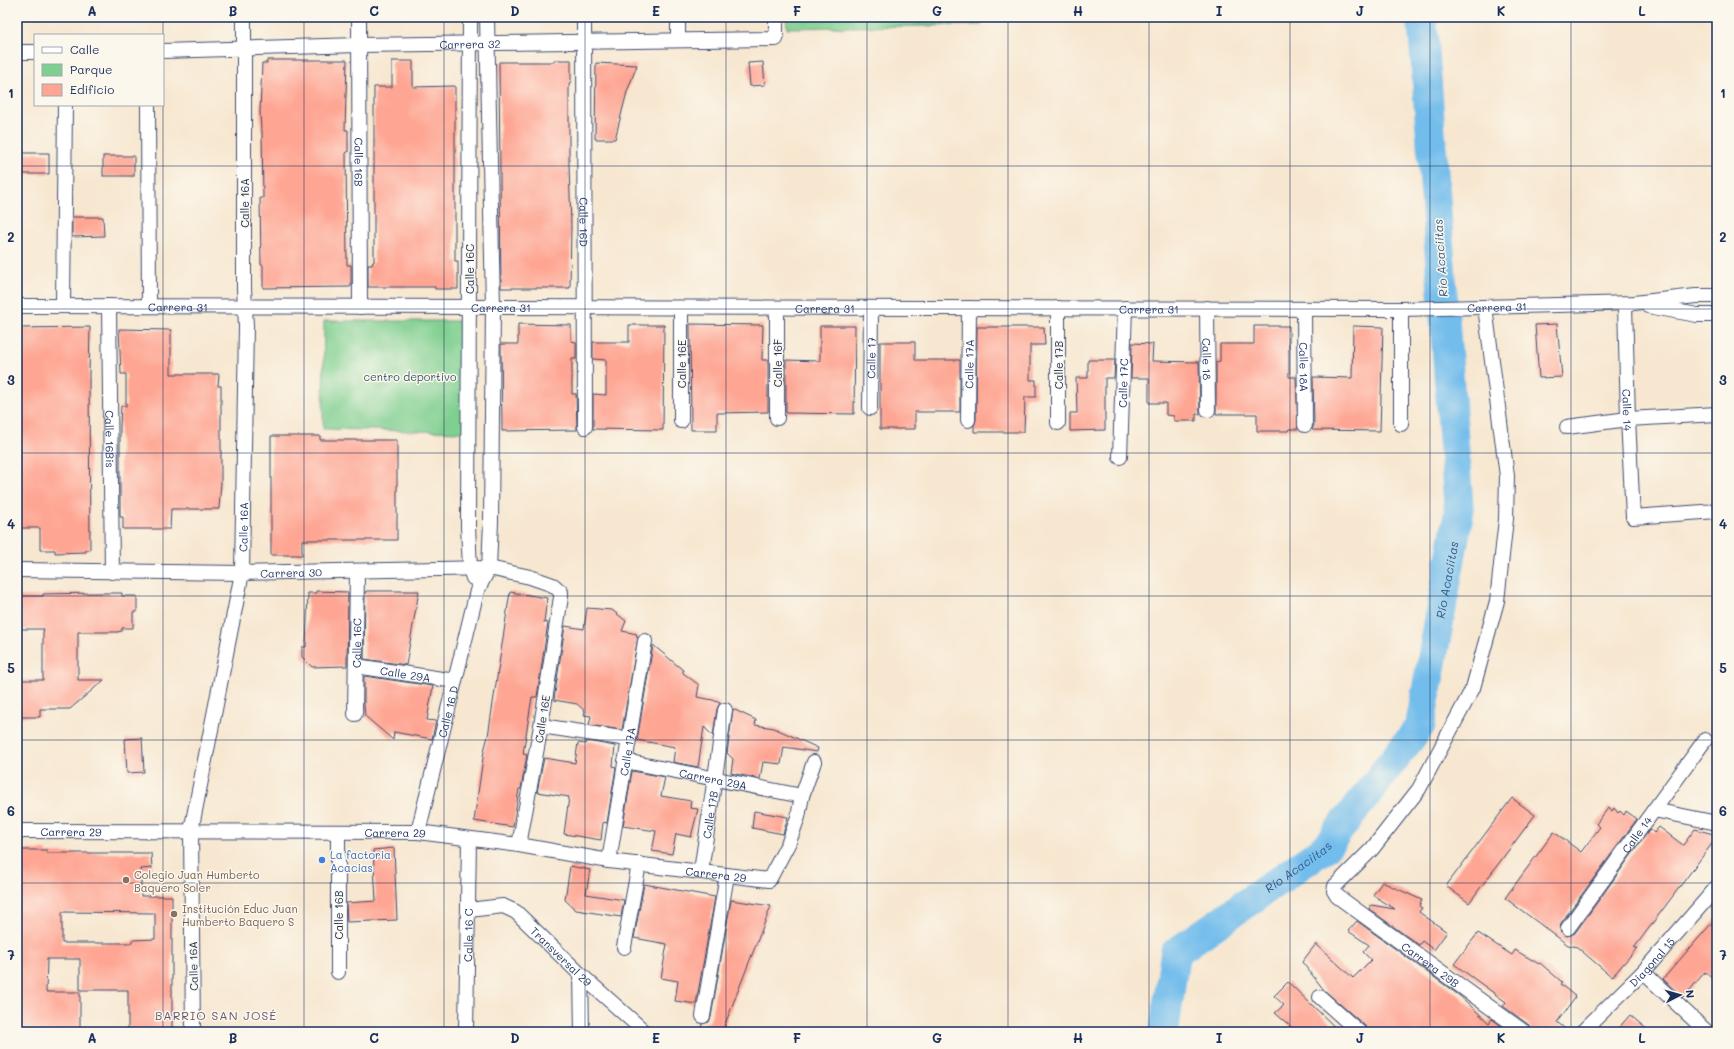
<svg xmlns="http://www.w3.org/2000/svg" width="1734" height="1049" font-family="Mali,sans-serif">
	<rect width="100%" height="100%" fill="#fbf7ec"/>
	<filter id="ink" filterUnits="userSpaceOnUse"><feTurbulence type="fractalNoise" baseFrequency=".025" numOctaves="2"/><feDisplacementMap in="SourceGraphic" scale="8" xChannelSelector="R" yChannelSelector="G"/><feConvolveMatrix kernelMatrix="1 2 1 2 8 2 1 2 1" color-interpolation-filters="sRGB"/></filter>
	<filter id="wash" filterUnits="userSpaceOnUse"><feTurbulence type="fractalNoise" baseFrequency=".012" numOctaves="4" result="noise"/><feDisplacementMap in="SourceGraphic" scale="16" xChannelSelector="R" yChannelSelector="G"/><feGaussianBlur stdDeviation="0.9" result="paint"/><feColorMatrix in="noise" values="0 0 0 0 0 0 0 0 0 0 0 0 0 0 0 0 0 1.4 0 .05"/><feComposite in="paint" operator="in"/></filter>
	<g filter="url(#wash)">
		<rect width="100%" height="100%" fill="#f7e7d0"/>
		<g fill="#7fcf90" stroke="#4d7f77">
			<path d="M786,17H982V25L787,28Z"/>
			<path d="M324,321H467L466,432L323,429Z"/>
		</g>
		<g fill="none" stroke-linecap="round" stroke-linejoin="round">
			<path stroke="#73bdec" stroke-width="30" id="s1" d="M1164,1032L1175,953L1325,848L1420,726L1459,512L1422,17"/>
		</g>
		<g id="blocks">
			<g fill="#fea593" fill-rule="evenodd">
				<path d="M267,60H347L345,130H348V152H346L347,265H351V286L350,287L263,288V265H261L260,198H263L262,130H261L260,112L262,63H267Z"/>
				<path d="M554,60H571V82L569,83V165L571,226L570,288H501L499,62H554Z"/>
				<path d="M392,61H413V87L455,86V261H458V289H435V287H368V265H372L373,262H374V87H392Z"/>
				<path d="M763,62L765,85L750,86L748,63Z"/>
				<path d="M596,63L637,65L627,92L615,139H595Z"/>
				<path d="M22,153H49V174H23Z"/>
				<rect x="103" y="156" width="31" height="20"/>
				<path d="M72,217H103L104,236L72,237Z"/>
				<path d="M518,324L571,325V341L576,342V359H572V394H576L577,430L502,431L501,344H518Z"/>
				<path d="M690,324L763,325L762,360H768V412L717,413V430H691Z"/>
				<path d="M1557,324L1562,377L1539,378L1535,325Z"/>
				<path d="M629,325H664L663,430L593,429V394L606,395V360L593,359V342H629Z"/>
				<path d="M820,326H855L854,414L786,413V360L820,361Z"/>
				<path d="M1254,326H1289V377H1296L1298,429H1289L1288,431H1257V414H1216V362L1220,361V344H1254Z"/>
				<path d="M1353,326L1383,327L1380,431L1312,430L1314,425L1313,377L1352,378Z"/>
				<path d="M90,327L89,375L90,550H86V552L55,553V550H40V528H17V328Z"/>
				<path d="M977,327H1044L1045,345H1030V380H1036V397H1025L1024,432H974V426L976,420Z"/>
				<path d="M119,329L171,330V374H219L218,386H221V482L219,509H171L170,529H123V517H120V426L121,406H126V374H121Z"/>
				<path d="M880,342H915V360H960V412H915V429H880Z"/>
				<path d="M1132,343L1153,344L1152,361L1199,362L1200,414H1196V421H1174V416L1166,415V403H1149V378H1131Z"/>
				<path d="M1088,360H1115L1114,378H1105V430L1070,431V413H1077L1076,378H1088Z"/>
				<path d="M271,436H320V440H397V540H302V555H271Z"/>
				<path d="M316,591L348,592L347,666L312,667L302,657V647H306L308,593H316Z"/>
				<path d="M367,591H419L406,665L364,659L365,592Z"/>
				<path d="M510,592L547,598L544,622L548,623L537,697H532L523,754L527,755L521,789H519L513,827L474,821L484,751L488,736Z"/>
				<path d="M94,593H122V596H137V612H133V628H122V631L117,632H78V680H104L70,709H40V717H17V680H43V632L44,629H17V596H43V594Z"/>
				<path d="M587,608L612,610L626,621L622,631L637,634L636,637H638L622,730L589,725L591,716L584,715L585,711L577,704L554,700L565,626L584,629Z"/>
				<path d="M653,645L683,670V673L699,685L697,697L713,700L720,703L717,709L713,736L704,727L698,767L673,762L675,747L637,740Z"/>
				<path d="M364,676L433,686L427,720L436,721L432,739L394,732L393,740L365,716L364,705Z"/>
				<path d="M733,709L756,720L755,725L774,728L818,748L817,752L784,747L781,764L763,762L760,779L731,773L733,759L727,753Z"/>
				<path d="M142,738L144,772L127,773L125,739Z"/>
				<path d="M587,741L615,746L613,766L616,767L607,823L603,822L601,840L564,834L569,797L537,792L544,758L575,763L578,743L586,744Z"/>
				<path d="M632,771L665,777L661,796L691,801L690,808L698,809L691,837L676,834L672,854L652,851L656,831L623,826Z"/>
				<path d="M1512,798L1535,815L1469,903L1446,886Z"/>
				<path d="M1609,807L1612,811L1614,808L1618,813L1620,811L1624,815L1626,811L1637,819L1561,923L1560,931L1567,936L1575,933L1650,829L1654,833L1659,827L1683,845L1695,829L1717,835V837L1634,948H1637L1612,977L1577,947L1568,945L1505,898L1554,832L1581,852L1600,827L1596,824Z"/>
				<path d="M754,811L788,817L783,834L752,828Z"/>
				<path d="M394,848L397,920L347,922L346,903L376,901L373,850Z"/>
				<path d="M17,850H47V853H151L152,868L141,869V896H172V1032H128V990H80V959H47L46,992H80V1032H17ZM62,912L155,913V939L132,940V943H62Z"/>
				<path d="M570,866L590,870L586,894L624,900L621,917L576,910L565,900Z"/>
				<path d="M1382,882L1422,900L1419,906L1422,908L1419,912L1447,932L1434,950L1422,941L1419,945L1369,909L1371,905L1395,909L1373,895Z"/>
				<path d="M644,884L715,897L696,1004L675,1001L678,981L661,978L667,944L634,938Z"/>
				<path d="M731,900L771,906L722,1032H700L702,1024L709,1022L711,1017Z"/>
				<path d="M1717,917V983L1705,972L1683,998L1663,979Z"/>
				<path d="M1357,921L1460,996L1489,1023L1492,1019L1510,1032H1367L1365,1026L1324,990L1302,962L1316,944L1353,978L1371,960L1363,952L1369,945L1348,931Z"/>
				<path d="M1478,933L1512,955L1515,950L1539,964L1540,963L1562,982L1560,984L1576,997L1557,1022L1569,1032H1532L1529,1025L1503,1006L1506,1002L1454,964Z"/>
				<path d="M1288,982L1340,1032H1297L1275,1013L1284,1005L1274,996Z"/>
				<path d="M1630,1015L1650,1032H1615Z"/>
			</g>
		</g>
	</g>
	<g filter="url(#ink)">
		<use href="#blocks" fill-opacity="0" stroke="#3c4b6f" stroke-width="1"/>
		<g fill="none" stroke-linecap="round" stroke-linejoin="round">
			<g stroke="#3c4b6f" stroke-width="16">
				<g id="minor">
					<path id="s2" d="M359,17L360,307"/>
					<path d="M470,17L468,526L470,569L473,578"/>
					<path id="s3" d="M584,17L585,427"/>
					<path d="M678,40V17"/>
					<path id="s4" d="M163,51L359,45L776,39V17"/>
					<path d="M17,52H35"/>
					<path d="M148,105L149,306"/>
					<path id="s5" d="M1625,304L1628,419L1633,517L1717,511"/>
					<path id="s6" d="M17,306L1401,309L1634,303L1696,296H1717"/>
					<path d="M63,306L65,105"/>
					<path id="s7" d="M109,306L112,572"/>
					<path d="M1648,306L1697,315H1717"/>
					<path id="s8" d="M1485,307L1507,476L1506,519L1497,601L1473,688L1419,789L1372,849L1335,886L1334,891L1337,896L1524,1032"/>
					<path d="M777,308V418"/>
					<path d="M1058,308V423"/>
					<path id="s9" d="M1207,308L1208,410"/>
					<path id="s10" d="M1304,309L1305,425"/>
					<path d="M1401,309V424"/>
					<path id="s11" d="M870,408L871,308"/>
					<path id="s12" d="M968,420L969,308"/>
					<path d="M681,421V308"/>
					<path d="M1567,427L1628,419L1717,414"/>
					<path id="s13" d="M1120,457L1125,308"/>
					<path id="s14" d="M17,570L242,573L489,568L530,577L553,585L561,592V597L541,726L519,845"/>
					<path id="s15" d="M356,666L455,681"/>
					<path id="s16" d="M355,714L357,572"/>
					<path d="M541,726L628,739"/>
					<path id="s17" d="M625,761L802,796"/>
					<path d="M1654,810L1717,823"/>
					<path id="s18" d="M17,831L418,832L519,845L609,861L769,880L789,842L798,817L802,796L814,762"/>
					<path id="s19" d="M418,832L477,591L489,568L491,522L493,306L487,17"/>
					<path id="s20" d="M609,861L645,641"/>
					<path id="s21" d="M701,871L725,710"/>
					<path id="s22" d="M469,910L503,906L516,912L581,975L645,1032"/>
					<path id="s23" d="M1568,928L1705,740"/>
					<path d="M624,947L639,864"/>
					<path d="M338,972V833"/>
					<path d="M1643,972L1707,1032"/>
					<path d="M581,975L582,1032"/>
					<path d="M1320,997L1359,1032"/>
					<path d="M703,1016L727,875"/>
					<path id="s24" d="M193,1032L191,831L242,573L246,326L244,288V17"/>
					<path id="s25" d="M466,1032L469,839"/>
					<path id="s26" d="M1582,1032L1643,972L1717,887"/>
				</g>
			</g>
			<use href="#minor" stroke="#fff" stroke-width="14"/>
		</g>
	</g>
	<path fill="none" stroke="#1b2f5e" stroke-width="1" stroke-opacity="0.55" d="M163,17V35M304,17V1032M444,17V1032M585,17V1032M726,17V1032M867,17V1032M1008,17V1032M1149,17V1032M1290,17V1032M1430,17V1032M1571,17V1032M163,105V1032M17,166H1717M17,309H1717M17,453H1717M17,596H1717M17,740H1717M17,883H1717"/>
	<circle fill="#3f7fe0" stroke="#fbf7ec" stroke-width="1.5" cx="322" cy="860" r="4"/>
	<g fill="#8d6e63" stroke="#fbf7ec" stroke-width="1.5">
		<circle cx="126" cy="880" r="4"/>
		<circle cx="174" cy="914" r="4"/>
	</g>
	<g text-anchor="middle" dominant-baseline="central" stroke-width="3" stroke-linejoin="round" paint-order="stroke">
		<g font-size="11" fill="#1b2f5e" stroke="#fbf7ec">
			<text stroke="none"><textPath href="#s4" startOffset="307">Carrera 32</textPath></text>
			<text stroke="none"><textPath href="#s2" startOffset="145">Calle 16B</textPath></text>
			<text transform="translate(244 203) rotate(-90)">Calle 16A</text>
			<text stroke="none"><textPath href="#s3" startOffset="205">Calle 16D</textPath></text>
			<text transform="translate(469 269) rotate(-90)">Calle 16C</text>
			<text stroke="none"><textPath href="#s6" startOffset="161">Carrera 31</textPath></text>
			<text stroke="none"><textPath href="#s6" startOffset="484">Carrera 31</textPath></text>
			<text stroke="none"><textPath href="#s6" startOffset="1480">Carrera 31</textPath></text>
			<text stroke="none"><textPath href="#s6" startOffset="808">Carrera 31</textPath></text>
			<text stroke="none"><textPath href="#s6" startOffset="1132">Carrera 31</textPath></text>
			<text stroke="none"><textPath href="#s11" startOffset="50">Calle 17</textPath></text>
			<text stroke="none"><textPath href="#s9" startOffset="51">Calle 18</textPath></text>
			<text transform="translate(777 363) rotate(-90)">Calle 16F</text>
			<text transform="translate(681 364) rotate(-90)">Calle 16E</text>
			<text stroke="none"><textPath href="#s12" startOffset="56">Calle 17A</textPath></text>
			<text transform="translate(1058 365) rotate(-90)">Calle 17B</text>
			<text stroke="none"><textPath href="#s10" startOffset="58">Calle 18A</textPath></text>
			<text stroke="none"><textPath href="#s13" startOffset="74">Calle 17C</textPath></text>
			<text stroke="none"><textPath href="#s5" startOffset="106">Calle 14</textPath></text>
			<text stroke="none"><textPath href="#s7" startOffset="133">Calle 16Bis</textPath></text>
			<text stroke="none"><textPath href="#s24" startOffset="510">Calle 16A</textPath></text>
			<text stroke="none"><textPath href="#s14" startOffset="274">Carrera 30</textPath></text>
			<text stroke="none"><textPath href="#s16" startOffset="71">Calle 16C</textPath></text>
			<text stroke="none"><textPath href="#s15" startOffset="50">Calle 29A</textPath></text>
			<text stroke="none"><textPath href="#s19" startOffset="124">Calle 16 D</textPath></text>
			<text transform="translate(542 719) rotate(-81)">Calle 16E</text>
			<text stroke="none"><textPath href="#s20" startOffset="111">Calle 17A</textPath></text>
			<text stroke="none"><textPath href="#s17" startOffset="90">Carrera 29A</textPath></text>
			<text stroke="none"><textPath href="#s21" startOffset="57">Calle 17B</textPath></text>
			<text stroke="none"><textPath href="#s18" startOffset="54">Carrera 29</textPath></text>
			<text stroke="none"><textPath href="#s18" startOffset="378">Carrera 29</textPath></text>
			<text stroke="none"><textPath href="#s23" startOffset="116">Calle 14</textPath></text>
			<text stroke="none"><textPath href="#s18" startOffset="702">Carrera 29</textPath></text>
			<text transform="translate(338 915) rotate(-90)">Calle 16B</text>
			<text stroke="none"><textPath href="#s25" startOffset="97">Calle 16 C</textPath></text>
			<text stroke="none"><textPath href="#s22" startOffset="112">Transversal 29</textPath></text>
			<text stroke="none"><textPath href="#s26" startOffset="99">Diagonal 15</textPath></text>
			<text stroke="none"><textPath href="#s8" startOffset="756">Carrera 29B</textPath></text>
			<text transform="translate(193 966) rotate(-91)">Calle 16A</text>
		</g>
		<g font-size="11" fill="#34576a" stroke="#fbf7ec">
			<text x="410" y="376">centro deportivo</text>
		</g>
		<g font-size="11" fill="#366cbe" stroke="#fbf7ec" text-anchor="start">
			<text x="330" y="854">La factoria<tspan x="330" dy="13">Acacias</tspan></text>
		</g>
		<g font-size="11" fill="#785e54" stroke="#fbf7ec" text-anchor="start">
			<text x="134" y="874">Colegio Juan Humberto<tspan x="134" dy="13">Baquero Soler</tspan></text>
			<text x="182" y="908">Institución Educ Juan<tspan x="182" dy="13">Humberto Baquero S</tspan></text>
		</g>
		<g font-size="12" font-style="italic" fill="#355a89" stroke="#fbf7ec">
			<text transform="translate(1440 258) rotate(-94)">Río Acaciitas</text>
			<text stroke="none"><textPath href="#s1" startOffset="566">Río Acaciitas</textPath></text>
			<text stroke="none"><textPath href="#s1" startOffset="230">Río Acaciitas</textPath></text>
		</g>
		<g font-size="12" letter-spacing="1" fill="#6a5871" stroke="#fbf7ec">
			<text x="216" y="1015">BARRIO SAN JOSÉ</text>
		</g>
	</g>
	<rect width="1734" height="1049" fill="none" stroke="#fbf7ec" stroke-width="44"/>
	<rect x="34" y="34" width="130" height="72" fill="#fbf7ec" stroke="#a1a7b3"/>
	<rect x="42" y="47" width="20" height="6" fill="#ffffff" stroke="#a1a7b3"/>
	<text x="70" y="54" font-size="12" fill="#1b2f5e">Calle</text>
	<rect x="42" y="64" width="20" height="12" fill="#7fcf90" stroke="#a1a7b3"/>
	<text x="70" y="74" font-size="12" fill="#1b2f5e">Parque</text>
	<rect x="42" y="84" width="20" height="12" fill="#fea593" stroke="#a1a7b3"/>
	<text x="70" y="94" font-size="12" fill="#1b2f5e">Edificio</text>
	<g transform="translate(1680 995) rotate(84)" stroke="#fbf7ec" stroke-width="3" paint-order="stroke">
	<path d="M0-3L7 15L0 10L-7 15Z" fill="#1b2f5e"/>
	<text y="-6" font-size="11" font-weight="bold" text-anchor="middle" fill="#1b2f5e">N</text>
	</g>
	<rect x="22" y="22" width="1690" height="1005" fill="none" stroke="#1b2f5e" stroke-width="1.5"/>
	<g font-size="13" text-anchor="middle" font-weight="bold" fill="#1b2f5e">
		<text x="92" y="16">A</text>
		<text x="233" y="16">B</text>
		<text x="374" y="16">C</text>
		<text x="515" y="16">D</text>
		<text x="656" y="16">E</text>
		<text x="797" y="16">F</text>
		<text x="937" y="16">G</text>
		<text x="1078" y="16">H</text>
		<text x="1219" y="16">I</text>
		<text x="1360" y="16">J</text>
		<text x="1501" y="16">K</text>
		<text x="1642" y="16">L</text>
		<text x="11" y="98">1</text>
		<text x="1723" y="98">1</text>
		<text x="11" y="242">2</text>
		<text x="1723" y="242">2</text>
		<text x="11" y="385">3</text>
		<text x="1723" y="385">3</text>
		<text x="11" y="529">4</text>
		<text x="1723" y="529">4</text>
		<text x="11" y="673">5</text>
		<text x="1723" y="673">5</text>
		<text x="11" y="816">6</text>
		<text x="1723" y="816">6</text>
		<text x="11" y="960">7</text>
		<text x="1723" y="960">7</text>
		<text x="92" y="1043">A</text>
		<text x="233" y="1043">B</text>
		<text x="374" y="1043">C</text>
		<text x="515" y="1043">D</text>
		<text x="656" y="1043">E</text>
		<text x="797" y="1043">F</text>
		<text x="937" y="1043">G</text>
		<text x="1078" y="1043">H</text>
		<text x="1219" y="1043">I</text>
		<text x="1360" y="1043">J</text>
		<text x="1501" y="1043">K</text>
		<text x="1642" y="1043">L</text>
	</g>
</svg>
